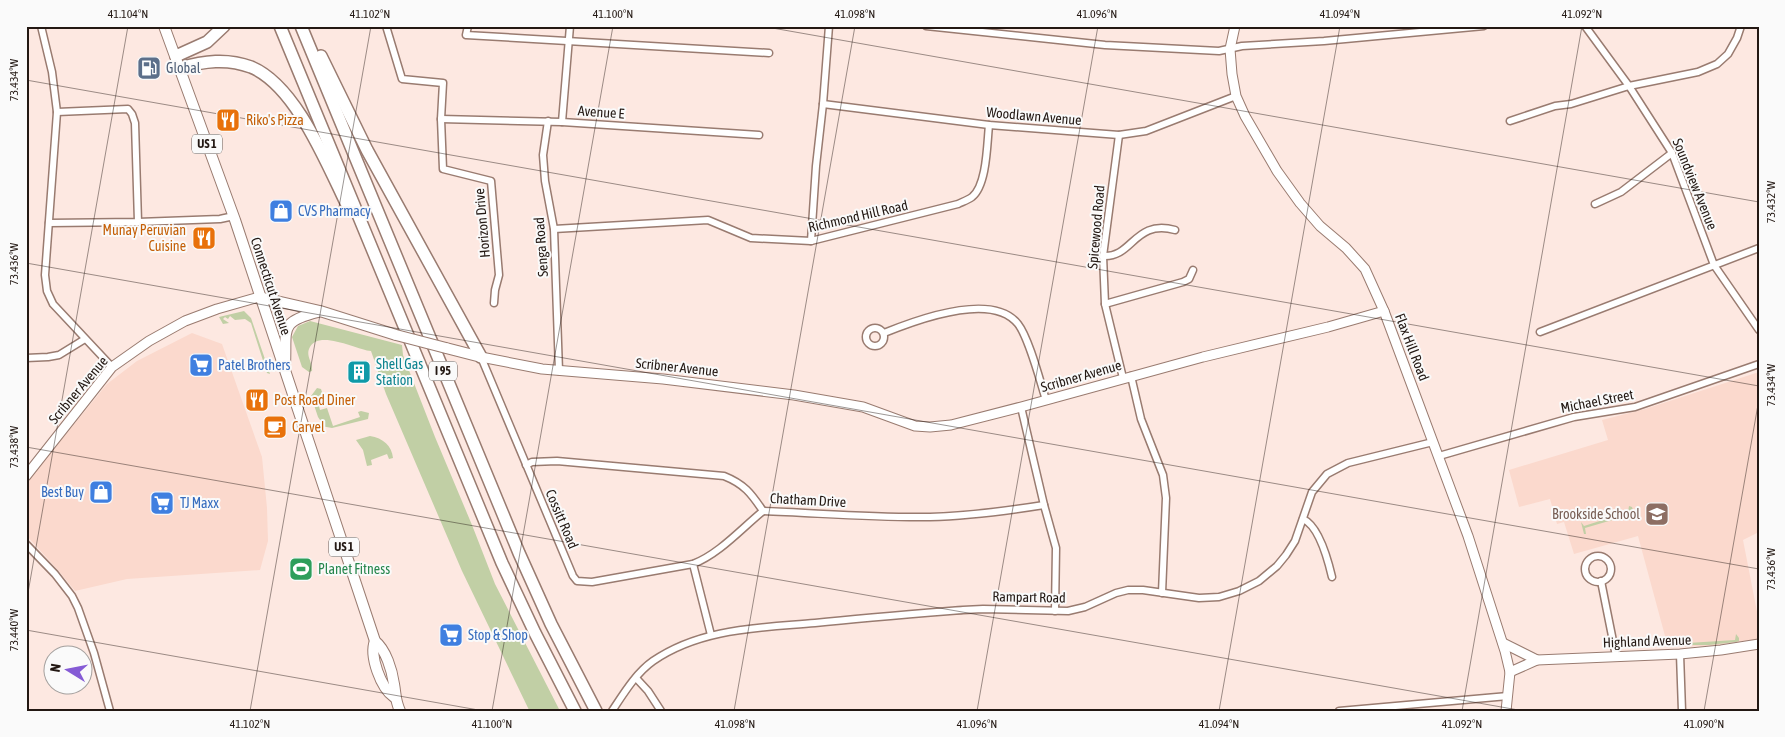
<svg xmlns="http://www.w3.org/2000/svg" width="1785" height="737" font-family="'Asap Condensed',sans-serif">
	<rect width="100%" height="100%" fill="#fde8e1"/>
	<g fill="#fbd9cd">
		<path d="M192,333L222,344L262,457L267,508L268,541L260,570L127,579L75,591L58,570L26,535V483L107,384L137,361Z"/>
		<path d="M1759,372V532L1743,540L1759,622V639L1710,646L1668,647L1638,536L1574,554L1564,522L1557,524L1550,499L1519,507L1509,470L1608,440L1602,420L1645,409Z"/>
	</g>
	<g fill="#c1cfa5">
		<path d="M244,311L251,318L270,374L267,373L251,323L245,319L235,320L230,316L228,319L225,317L223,319L229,323L223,324L219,317Z"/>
		<path d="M310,321L402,345L403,355L435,437L472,525L495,584L560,711L529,710L462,571L386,394L371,351C357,350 317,328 309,349C306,357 313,363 312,371L309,372L302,367L292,337L298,326Z"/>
		<path d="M317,388L321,389L323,395L317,399L320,410L327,408L333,426L360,417L358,412L361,411L369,413L368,419L332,428L321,426L322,423L318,417L311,396Z"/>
		<path d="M370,436C383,438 392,446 393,458L389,459L387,454L371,460L372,465L367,466L363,450L356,440Z"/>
		<path d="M1629,506L1632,507L1635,516L1634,519L1628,520L1626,516L1585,528L1586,534H1584L1581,522L1584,526L1628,512Z"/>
		<path d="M1736,634L1739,638V641L1736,642L1709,645H1684L1682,642L1685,637L1688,643L1735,640Z"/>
	</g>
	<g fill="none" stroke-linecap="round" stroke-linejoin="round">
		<g stroke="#997b70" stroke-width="9">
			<g id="street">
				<path d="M41,26L52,72L57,112L45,275L47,291L53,304L112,367"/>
				<path d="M386,26L402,79L443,83L441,119L443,169L491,181L499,275L495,290L494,303"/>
				<path d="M468,26L466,35L769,53"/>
				<path d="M926,26L1105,45L1219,51L1242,46L1324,41L1484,26"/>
				<path d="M1585,26L1629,86L1672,153L1714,265L1759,330"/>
				<path d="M823,104L989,125L1119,135L1146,131L1236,96"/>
				<path d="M57,112L128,109L132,114L135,123L138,222"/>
				<path d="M441,119L562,122L759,135"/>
				<path d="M548,121L543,155L545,181L554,229L559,371"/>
				<path d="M1510,121L1555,106L1571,104L1629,86L1698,72L1717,64L1728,54L1737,38L1741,26"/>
				<path d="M562,122L570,26"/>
				<path d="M1119,135L1103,256L1105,304L1123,378"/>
				<path d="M1595,204L1621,192L1672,153"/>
				<path d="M49,223L138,222L220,219L234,216"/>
				<path d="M554,229L708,220L751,238L811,241L958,204C962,202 968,200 972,197C987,185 987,144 989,125"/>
				<path d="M811,241L816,166L823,104L829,26"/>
				<path d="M1103,256C1133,258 1134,219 1175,230"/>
				<path d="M1105,304L1183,282L1189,279L1193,270"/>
				<circle cx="875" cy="337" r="9"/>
				<path d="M1540,332L1759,248"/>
				<path d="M884,333C916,320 992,291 1018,324C1029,338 1040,381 1046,400"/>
				<path d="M481,357L573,576L577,581L592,582L693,564C719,554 741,529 763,511"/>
				<path d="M26,358L48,357L59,355L85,339"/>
				<path d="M1131,376L1141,419L1163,475L1166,498L1162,593"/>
				<path d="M1021,407L1044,505L1056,548L1055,611"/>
				<path d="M1439,456L1574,417L1635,407L1759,364"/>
				<path d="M526,465L532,462L557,461L724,476C744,484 751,493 763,511"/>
				<path d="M763,511C818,513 875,518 930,517C968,516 1006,511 1044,505"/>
				<path d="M1303,519C1319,526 1328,560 1332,577"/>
				<path d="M26,544L55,574L72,596L78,608L94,653L110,711"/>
				<circle cx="1598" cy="569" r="13"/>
				<path d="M693,564L711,635"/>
				<path d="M1601,581L1616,656"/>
				<path d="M1680,654L1682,711"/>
				<path d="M636,678L648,691L661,711"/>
				<path d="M612,711C624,693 636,673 653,661C701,628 759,628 815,623C864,618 914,614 963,610L983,609L1068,611L1085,607L1116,593L1128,590H1143L1199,598L1219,597L1239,591L1259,581L1277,566L1286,555L1295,541L1312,492L1327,474L1348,463L1433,442"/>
				<path d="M1339,711L1508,696"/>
			</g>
		</g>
		<g stroke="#997b70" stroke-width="11">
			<g id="secondary">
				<path d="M1235,26L1230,49L1232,74L1236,96L1245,116L1277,171L1300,203L1320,226L1346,248L1365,269L1384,311L1468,536L1505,651L1510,672L1506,711"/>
				<path d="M481,357L542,369L663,379L794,395L863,407L915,426L930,427L951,425L1021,407L1203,357L1328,327L1384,311"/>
				<path d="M26,476L112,367L149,341L185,321L217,309L259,297"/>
				<path d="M1503,643L1537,660"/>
				<path d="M1510,672L1537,660L1680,654L1721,650L1759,644"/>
			</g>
		</g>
		<g stroke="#997b70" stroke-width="12">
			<g id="primary">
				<path d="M164,26L235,220L375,641C386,650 392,670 394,684C396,695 395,700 400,711"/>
				<path d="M259,297L320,311L396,335"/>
				<path d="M446,348L481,357"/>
				<path d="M285,365C287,329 278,322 318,312"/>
				<path d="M375,641C369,656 381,688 394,697"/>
			</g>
		</g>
		<g stroke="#997b70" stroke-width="14">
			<g id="highway">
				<path d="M280,26L502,563L535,633L575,711"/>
				<path d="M301,26L519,553L551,624L596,711"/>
				<path d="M176,56L207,42L224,26"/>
				<path d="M321,56L367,150L481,357"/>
				<path d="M180,68C204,61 227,58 251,67C297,86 328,167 349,209"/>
			</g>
		</g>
		<use href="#street" stroke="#fff" stroke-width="6"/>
		<use href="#secondary" stroke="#fff" stroke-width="9"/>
		<use href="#primary" stroke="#fff" stroke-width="10"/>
		<use href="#highway" stroke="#fff" stroke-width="11"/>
		<g stroke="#997b70" stroke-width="12" stroke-linecap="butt">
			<path id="primary-bridge" d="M396,335L446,348"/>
		</g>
		<use href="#primary-bridge" stroke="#fff" stroke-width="10"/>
	</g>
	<path fill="none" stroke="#231813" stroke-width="1" stroke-opacity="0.45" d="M761,26L1759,202M26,80L1759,386M26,263L1759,569M26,447L1524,711M26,604L128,26M26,630L484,711M250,711L371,26M492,711L613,26M734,711L855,26M977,711L1098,26M1219,711L1340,26M1462,711L1582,26M1704,711L1759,399"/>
	<defs>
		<g id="fuel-square" transform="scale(1.25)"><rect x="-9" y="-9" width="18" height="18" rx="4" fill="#5c6f8a" stroke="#fafafa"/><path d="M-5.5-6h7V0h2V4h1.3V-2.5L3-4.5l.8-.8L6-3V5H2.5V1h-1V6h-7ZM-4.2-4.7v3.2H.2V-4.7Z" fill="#fff"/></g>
		<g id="restaurant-square" transform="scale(1.25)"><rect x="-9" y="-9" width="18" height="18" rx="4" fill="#e8710a" stroke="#fafafa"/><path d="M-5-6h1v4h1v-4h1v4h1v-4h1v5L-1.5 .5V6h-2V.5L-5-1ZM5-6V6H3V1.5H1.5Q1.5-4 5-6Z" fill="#fff"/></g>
		<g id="shop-square" transform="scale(1.25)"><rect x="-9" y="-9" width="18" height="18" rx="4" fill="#3f7fe0" stroke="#fafafa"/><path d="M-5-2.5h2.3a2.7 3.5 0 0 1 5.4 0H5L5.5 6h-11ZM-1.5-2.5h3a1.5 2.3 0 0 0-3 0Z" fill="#fff"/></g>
		<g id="supermarket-square" transform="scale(1.25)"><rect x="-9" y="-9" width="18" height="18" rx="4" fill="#3f7fe0" stroke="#fafafa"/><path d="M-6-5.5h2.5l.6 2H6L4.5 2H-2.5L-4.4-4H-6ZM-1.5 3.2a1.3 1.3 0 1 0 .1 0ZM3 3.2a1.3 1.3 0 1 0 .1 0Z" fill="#fff"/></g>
		<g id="building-square" transform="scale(1.25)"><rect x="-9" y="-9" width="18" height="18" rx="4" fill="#0f9aa8" stroke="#fafafa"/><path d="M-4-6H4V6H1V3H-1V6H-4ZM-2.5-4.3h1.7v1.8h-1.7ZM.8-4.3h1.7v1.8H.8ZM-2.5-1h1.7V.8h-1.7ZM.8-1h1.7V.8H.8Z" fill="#fff"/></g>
		<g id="cafe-square" transform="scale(1.25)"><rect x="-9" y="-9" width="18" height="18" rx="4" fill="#e8710a" stroke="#fafafa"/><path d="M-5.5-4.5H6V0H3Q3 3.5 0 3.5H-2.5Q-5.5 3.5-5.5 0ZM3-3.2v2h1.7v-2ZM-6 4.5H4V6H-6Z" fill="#fff"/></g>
		<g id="school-square" transform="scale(1.25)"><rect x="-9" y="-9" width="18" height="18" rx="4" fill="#8d6e63" stroke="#fafafa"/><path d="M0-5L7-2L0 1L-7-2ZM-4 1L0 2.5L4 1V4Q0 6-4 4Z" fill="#fff"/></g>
		<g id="stadium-square" transform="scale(1.25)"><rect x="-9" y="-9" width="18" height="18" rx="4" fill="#2e9e5b" stroke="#fafafa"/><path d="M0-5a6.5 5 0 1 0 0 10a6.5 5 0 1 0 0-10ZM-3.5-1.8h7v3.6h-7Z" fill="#fff"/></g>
	</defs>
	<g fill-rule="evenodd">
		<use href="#fuel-square" x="149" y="68"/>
		<use href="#restaurant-square" x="228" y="120"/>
		<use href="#shop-square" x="281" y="211"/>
		<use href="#restaurant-square" x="204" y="238"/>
		<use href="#supermarket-square" x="201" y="365"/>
		<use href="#building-square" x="359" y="372"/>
		<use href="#restaurant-square" x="257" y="400"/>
		<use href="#cafe-square" x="275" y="427"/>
		<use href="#shop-square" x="101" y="492"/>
		<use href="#supermarket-square" x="162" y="503"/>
		<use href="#school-square" x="1657" y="514"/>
		<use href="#stadium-square" x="301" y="569"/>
		<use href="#supermarket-square" x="451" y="635"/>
	</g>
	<g text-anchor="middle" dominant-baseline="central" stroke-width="4" stroke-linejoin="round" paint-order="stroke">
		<g fill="#fafafa" stroke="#645c58" stroke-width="1">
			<rect x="192" y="134.5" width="30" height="19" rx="4"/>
			<rect x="429" y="361.5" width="28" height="19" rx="4"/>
			<rect x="329" y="537.5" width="30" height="19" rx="4"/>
		</g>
		<g font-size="12" font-weight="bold" fill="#231813">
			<text x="207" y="144">US 1</text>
			<text x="443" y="371">I 95</text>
			<text x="344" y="547">US 1</text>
		</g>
		<g font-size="14" fill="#4e5e75" stroke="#fafafa" text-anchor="start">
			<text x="166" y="68">Global</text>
		</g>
		<g font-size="14" fill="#231813" stroke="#fafafa">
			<text transform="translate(601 112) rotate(4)">Avenue E</text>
			<text transform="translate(1034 116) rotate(5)">Woodlawn Avenue</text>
			<text transform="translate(1695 184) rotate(68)">Soundview Avenue</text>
			<text transform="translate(858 216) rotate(-13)">Richmond Hill Road</text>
			<text transform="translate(482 223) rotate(-95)">Horizon Drive</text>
			<text transform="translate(1096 227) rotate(-85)">Spicewood Road</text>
			<text transform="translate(541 247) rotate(-94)">Senga Road</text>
			<text transform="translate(271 286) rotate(72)">Connecticut Avenue</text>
			<text transform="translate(1412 347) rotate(69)">Flax Hill Road</text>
			<text transform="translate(677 367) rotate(6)">Scribner Avenue</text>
			<text transform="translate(1081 376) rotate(-16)">Scribner Avenue</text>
			<text transform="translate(78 390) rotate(-50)">Scribner Avenue</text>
			<text transform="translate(1597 401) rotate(-11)">Michael Street</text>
			<text transform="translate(808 500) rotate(3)">Chatham Drive</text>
			<text transform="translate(562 519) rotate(67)">Cossitt Road</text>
			<text transform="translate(1029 597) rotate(1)">Rampart Road</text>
			<text transform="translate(1647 641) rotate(-2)">Highland Avenue</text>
		</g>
		<g font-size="14" fill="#c56008" stroke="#fafafa" text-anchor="start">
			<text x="246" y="120">Riko's Pizza</text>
			<text x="186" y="230" text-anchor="end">Munay Peruvian<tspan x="186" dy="16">Cuisine</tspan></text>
			<text x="274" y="400">Post Road Diner</text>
			<text x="292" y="427">Carvel</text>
		</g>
		<g font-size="14" fill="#366cbe" stroke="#fafafa" text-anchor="start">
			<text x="298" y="211">CVS Pharmacy</text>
			<text x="218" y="365">Patel Brothers</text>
			<text x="84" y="492" text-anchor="end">Best Buy</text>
			<text x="180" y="503">TJ Maxx</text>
			<text x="468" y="635">Stop &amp; Shop</text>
		</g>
		<g font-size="14" fill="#0d838f" stroke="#fafafa" text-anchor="start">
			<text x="376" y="364">Shell Gas<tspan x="376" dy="16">Station</tspan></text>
		</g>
		<g font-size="14" fill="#785e54" stroke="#fafafa" text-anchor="end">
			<text x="1640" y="514">Brookside School</text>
		</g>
		<g font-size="14" fill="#27864d" stroke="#fafafa" text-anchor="start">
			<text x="318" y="569">Planet Fitness</text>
		</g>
	</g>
	<rect width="1785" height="737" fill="none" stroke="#fafafa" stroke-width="55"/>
	<g transform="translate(68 670) rotate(280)"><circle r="24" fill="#fafafa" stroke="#a4a09e"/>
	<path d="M0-4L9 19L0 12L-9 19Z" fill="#855bd5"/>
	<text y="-8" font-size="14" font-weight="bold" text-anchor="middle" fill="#231813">N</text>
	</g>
	<rect x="28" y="28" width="1730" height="682" fill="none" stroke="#231813" stroke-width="2"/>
	<g font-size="12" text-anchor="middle" fill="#231813">
		<text x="128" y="18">41.104°N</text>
		<text x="370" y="18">41.102°N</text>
		<text x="613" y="18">41.100°N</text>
		<text x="855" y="18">41.098°N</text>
		<text x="1097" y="18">41.096°N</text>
		<text x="1340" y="18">41.094°N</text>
		<text x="1582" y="18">41.092°N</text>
		<text transform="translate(14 80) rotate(-90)" y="4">73.434°W</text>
		<text transform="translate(1771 202) rotate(-90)" y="4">73.432°W</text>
		<text transform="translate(14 264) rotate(-90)" y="4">73.436°W</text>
		<text transform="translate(1771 385) rotate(-90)" y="4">73.434°W</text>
		<text transform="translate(14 447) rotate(-90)" y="4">73.438°W</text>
		<text transform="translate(1771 569) rotate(-90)" y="4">73.436°W</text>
		<text transform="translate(14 630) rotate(-90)" y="4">73.440°W</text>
		<text x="250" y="728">41.102°N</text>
		<text x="492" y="728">41.100°N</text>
		<text x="735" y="728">41.098°N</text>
		<text x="977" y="728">41.096°N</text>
		<text x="1219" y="728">41.094°N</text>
		<text x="1462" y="728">41.092°N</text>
		<text x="1704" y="728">41.090°N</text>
	</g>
</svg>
